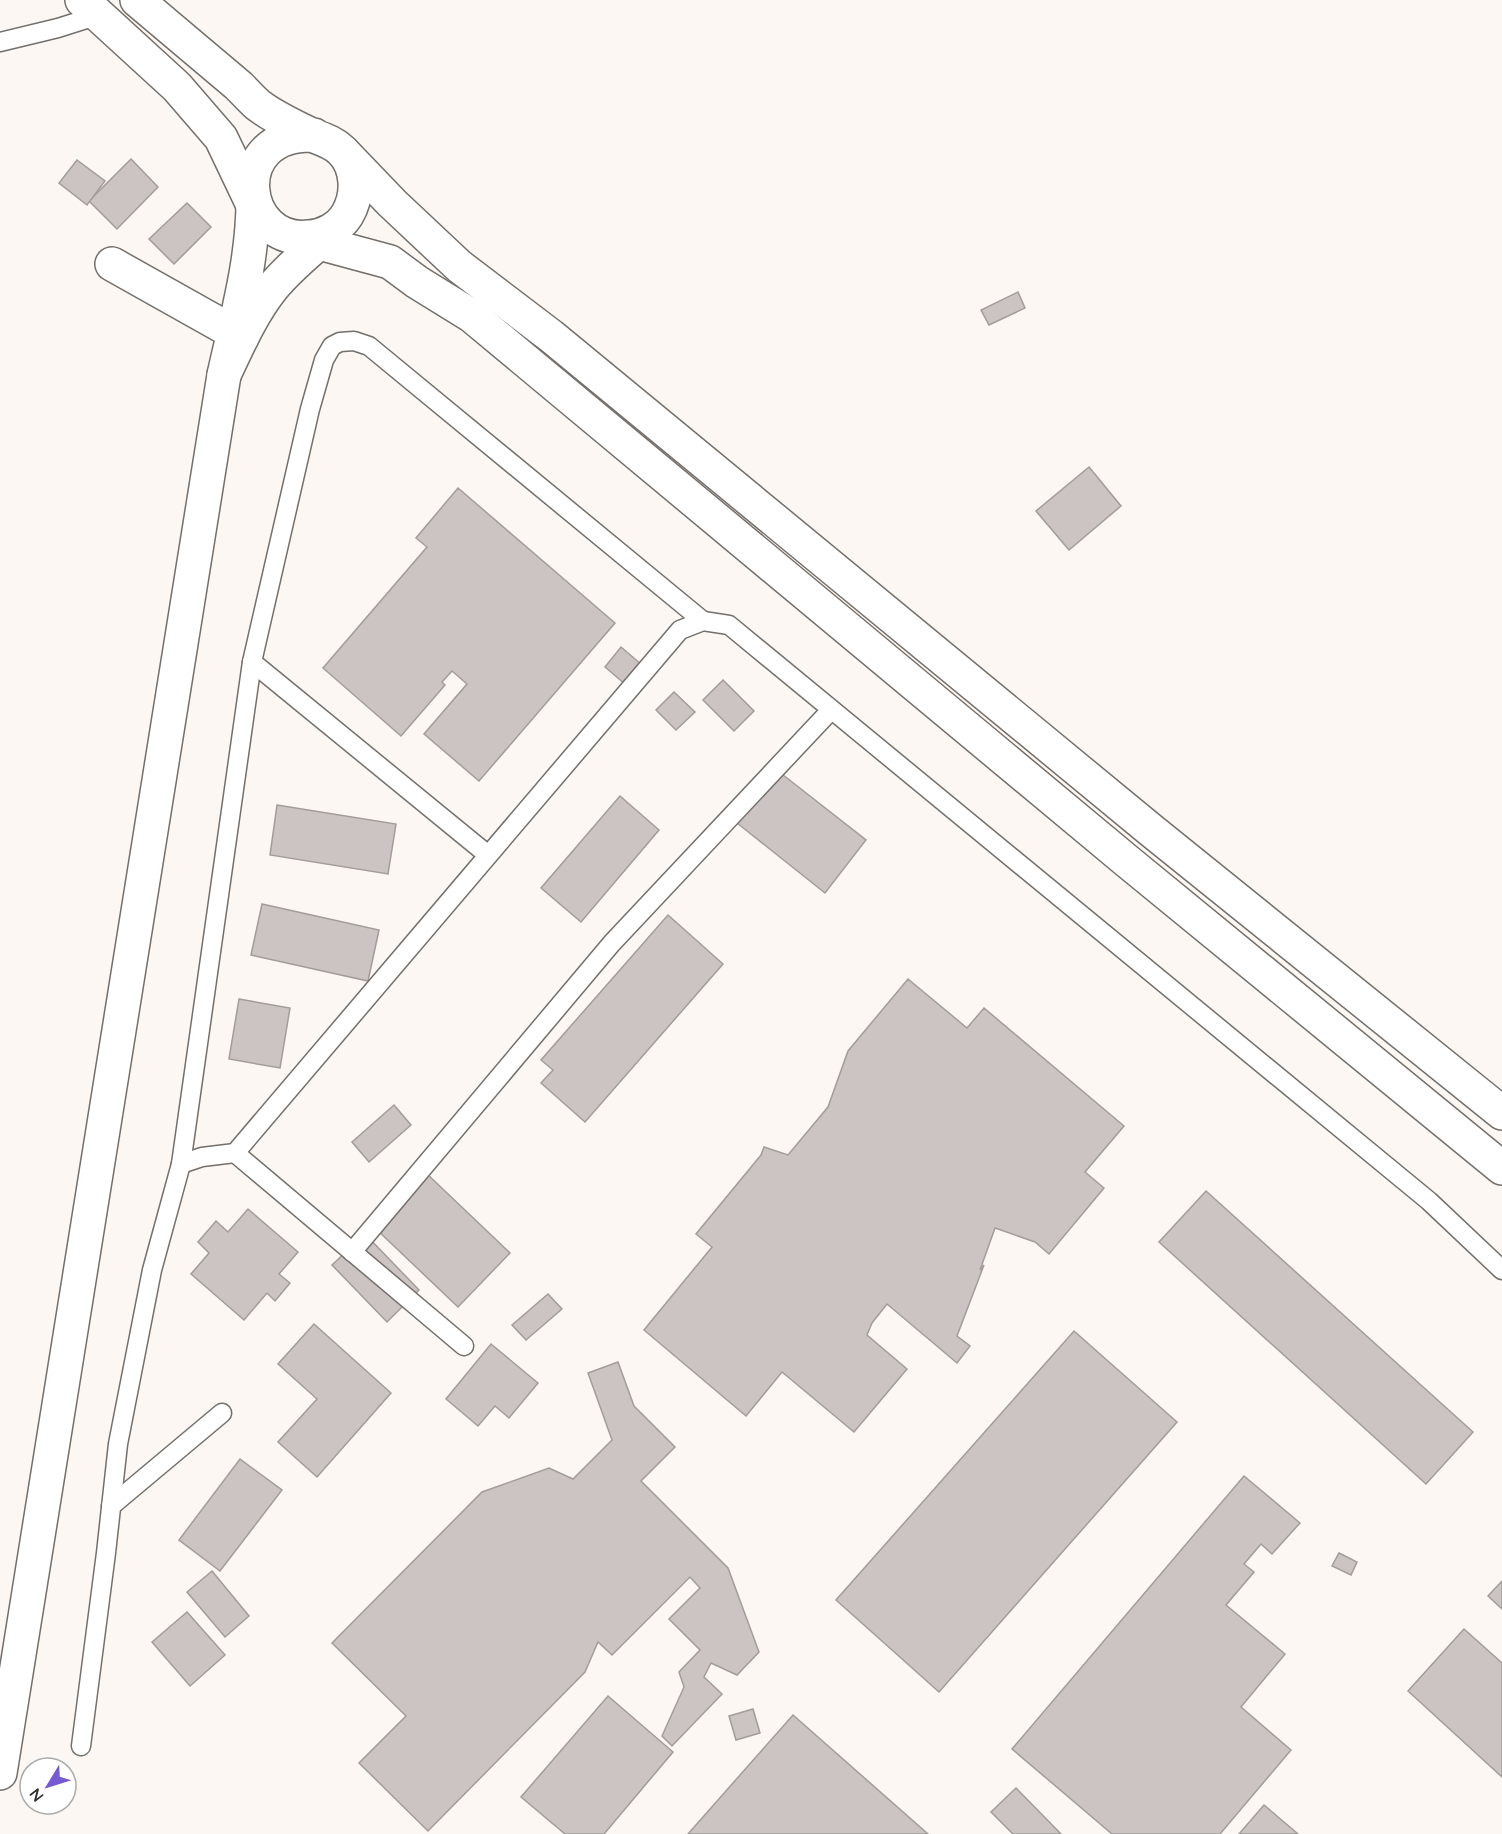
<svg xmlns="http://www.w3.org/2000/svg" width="1502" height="1834" font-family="Quicksand,sans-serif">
	<rect width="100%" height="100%" fill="#fcf7f2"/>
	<g fill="#cbc4c2" stroke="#a39c9a" stroke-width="1.5">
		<path d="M131,159L158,187L117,229L89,201Z"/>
		<path d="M77,160L105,181L87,205L59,183Z"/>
		<path d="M187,203L211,227L174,264L149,239Z"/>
		<path d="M1018,292L1025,308L989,325L981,310Z"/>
		<path d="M1089,467L1121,506L1069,550L1036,511Z"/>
		<path d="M458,488L615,623L479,781L424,734L467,684L452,671L442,682L445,685L401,736L323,668L427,547L416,538Z"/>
		<path d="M621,647L642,665L626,685L605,667Z"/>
		<path d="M723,680L754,711L734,731L703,700Z"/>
		<path d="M674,692L695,712L676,730L656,710Z"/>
		<path d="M778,771L866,840L825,893L737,823Z"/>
		<path d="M620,796L659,830L581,922L541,888Z"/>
		<path d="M277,805L396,824L388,874L270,855Z"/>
		<path d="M262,904L379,930L368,981L251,955Z"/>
		<path d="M668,915L723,964L585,1122L541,1083L553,1070L541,1060Z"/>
		<path d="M908,979L967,1028L984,1008L1124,1126L1085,1172L1104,1188L1049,1254L1035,1242L995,1228L980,1270L984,1265L957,1336L970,1346L957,1363L887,1304L872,1323L867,1335L907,1369L854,1432L782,1372L746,1416L644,1330L712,1247L696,1234L761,1155L764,1147L788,1155L828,1107L848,1051Z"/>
		<path d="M239,999L290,1008L280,1068L229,1059Z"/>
		<path d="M394,1105L411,1125L369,1162L352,1142Z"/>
		<path d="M425,1172L510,1253L458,1307L374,1227Z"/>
		<path d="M1206,1191L1473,1432L1426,1484L1159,1242Z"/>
		<path d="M248,1209L298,1252L279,1274L290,1283L275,1301L267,1293L244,1320L191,1274L209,1253L198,1242L216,1221L228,1232Z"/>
		<path d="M365,1234L419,1290L387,1322L332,1265Z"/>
		<path d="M548,1294L562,1309L526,1340L512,1325Z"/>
		<path d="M314,1324L391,1393L317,1477L278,1442L317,1399L278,1364Z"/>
		<path d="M1074,1331L1177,1422L939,1692L836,1600Z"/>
		<path d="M491,1344L538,1383L509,1418L495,1406L478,1426L446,1399Z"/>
		<path d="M618,1362L634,1406L675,1447L641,1481L728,1568L759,1652L737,1675L711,1663L704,1677L722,1694L672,1746L662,1736L684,1687L679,1672L700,1650L669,1619L700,1588L690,1577L612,1655L598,1642L585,1672L428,1831L359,1763L406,1716L332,1643L482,1492L549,1468L573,1479L612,1440L588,1373Z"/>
		<path d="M240,1459L282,1490L220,1571L179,1540Z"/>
		<path d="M1244,1476L1300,1523L1272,1554L1261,1544L1244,1564L1254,1572L1226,1605L1285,1654L1241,1707L1291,1750L1220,1834H1112L1012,1749Z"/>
		<path d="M1339,1553L1357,1562L1351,1575L1332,1566Z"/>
		<path d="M212,1571L249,1616L225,1637L187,1592Z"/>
		<path d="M1502,1581V1609L1488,1596Z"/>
		<path d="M187,1612L225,1655L190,1686L152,1642Z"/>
		<path d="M1464,1629L1502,1663V1777L1408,1691Z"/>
		<path d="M608,1696L673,1752L604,1834H565L521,1797Z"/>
		<path d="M753,1709L760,1733L736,1740L729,1716Z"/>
		<path d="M793,1715L928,1834H688Z"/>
		<path d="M1016,1788L1061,1834H1013L991,1812Z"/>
		<path d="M1264,1805L1298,1834H1239Z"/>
	</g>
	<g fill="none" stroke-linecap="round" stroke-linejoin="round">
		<g stroke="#746f6b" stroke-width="21">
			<g id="service">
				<path d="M0,42L58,28L99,15"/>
				<path d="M252,662L488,855"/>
				<path d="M235,1153L464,1346"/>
				<path d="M181,1164L202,1157L235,1153L680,630L703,621L729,625L1429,1201L1502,1270"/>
				<path d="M352,1252L612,943L831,710"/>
				<path d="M111,1506L222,1413"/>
				<path d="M81,1746L106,1553L118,1444L152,1270L181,1164L252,662L310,409L324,360L332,346L340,342L354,341L369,346L703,621"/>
			</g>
		</g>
		<g stroke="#746f6b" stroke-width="36">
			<g id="minor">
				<path d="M253,195C254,257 237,316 224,375C238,345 252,313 273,287C291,265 314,248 334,229"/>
				<path d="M112,264L242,337"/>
				<path d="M0,1773L224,375"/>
			</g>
		</g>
		<g stroke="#746f6b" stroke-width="36">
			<g id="primary">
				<path d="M82,0L177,87L221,138L252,203"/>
				<path d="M137,0C171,29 205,57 239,86C245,92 251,99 258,105C271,115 299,129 314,136C325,140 334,143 342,151C358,168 359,195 347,215C339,228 324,236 309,237C241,245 225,132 314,135"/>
				<path d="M343,152L392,203L459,266L551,336L1152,831L1502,1113"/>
				<path d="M301,238L390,262L417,282L472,316L1127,861L1502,1168"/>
			</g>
		</g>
		<use href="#service" stroke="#fff" stroke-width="18"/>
		<use href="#minor" stroke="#fff" stroke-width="33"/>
		<use href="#primary" stroke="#fff" stroke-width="33"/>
	</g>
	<g transform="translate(48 1786) rotate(232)"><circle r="28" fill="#ffffff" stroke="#acabab" stroke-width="1.5"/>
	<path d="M0-4.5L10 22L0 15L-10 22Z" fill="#7659d3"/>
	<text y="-9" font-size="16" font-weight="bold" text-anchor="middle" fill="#302e2c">N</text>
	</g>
</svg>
